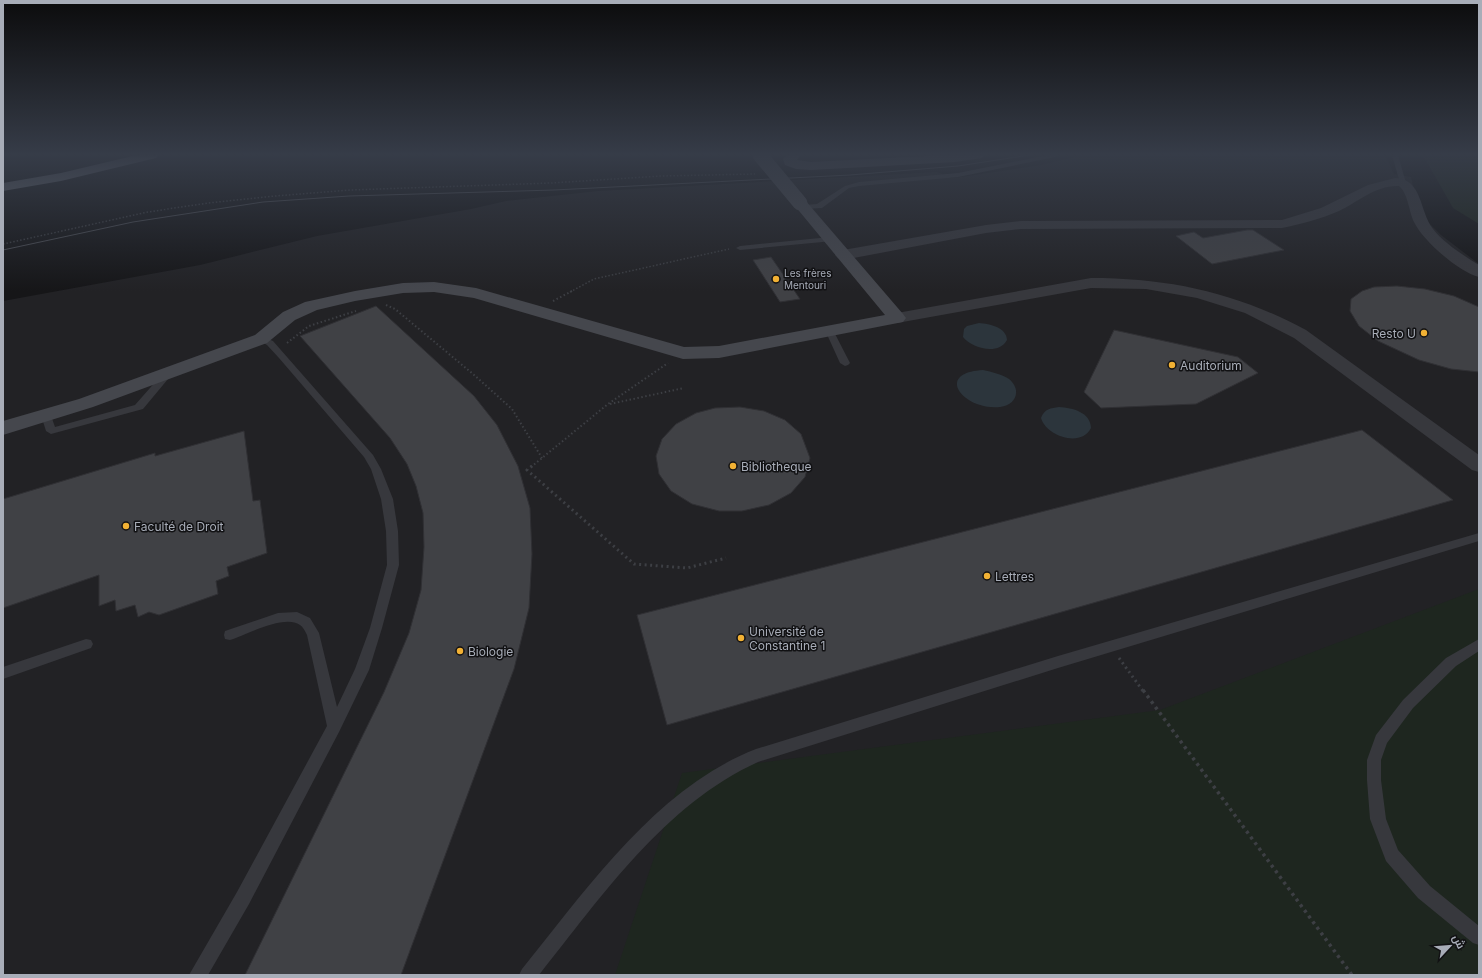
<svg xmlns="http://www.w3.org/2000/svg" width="1482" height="978" font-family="Inter,Cairo,sans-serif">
	<rect width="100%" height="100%" fill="#161618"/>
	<path fill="#222225" d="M1083,155H1385L1394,174L1411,177L1416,198L1429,223L1441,235L1479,264V975H3V301L200,265L317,236L471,209L506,201L598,191L937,172L951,178L961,177L1041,165Z"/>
	<g fill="#1e261f">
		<path d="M1423,155H1479V224L1453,208Z"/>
		<path d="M1479,589V975H615L682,773L1160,710Z"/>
	</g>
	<g fill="#2c353c">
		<path d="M979,323C990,324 1006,327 1007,340C998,356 972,348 963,337L964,329L967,326Z"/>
		<path d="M983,370C992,372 1001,374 1009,379C1022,390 1016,405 1000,407C964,411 933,373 983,370Z"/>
		<path d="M1059,407C1073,408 1090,412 1091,428C1081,448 1046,436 1041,418C1044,409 1051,408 1059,407Z"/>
	</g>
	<g fill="#404145" stroke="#303034">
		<path d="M1247,230H1253L1284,250L1212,264L1176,236L1194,232L1203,238Z"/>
		<path d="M771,257L800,299L780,302L753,260Z"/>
		<path d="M1397,286L1425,289L1454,296L1479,307V372L1451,369L1419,360L1378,341L1359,326L1350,311L1351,299L1362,291L1374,287Z"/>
		<path d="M376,306L474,396L497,425L518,466L530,508L532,554L529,608L514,669L401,975H245L384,692L409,633L421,590L424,547L423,513L416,486L407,464L390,438L300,336Z"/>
		<path d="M1114,330L1238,357L1258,373L1196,404L1101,408L1084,392Z"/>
		<path d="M740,407L764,411L785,420L801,434L810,458L805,477L791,493L769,505L742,511H719L692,504L671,491L659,474L656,456L662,439L676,424L696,413L715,408Z"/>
		<path d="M1362,430L1453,500L667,725L637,615Z"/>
		<path d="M244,431L253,501L260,500L267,553L227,567L229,576L216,581L218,594L159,615L149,612L138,617L135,605L116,611L115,600L99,606V575L3,608V499L155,453V456Z"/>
	</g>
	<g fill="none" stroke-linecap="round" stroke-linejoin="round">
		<g stroke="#3d3f44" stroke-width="1.5" stroke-dasharray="1.5 2" stroke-linecap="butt">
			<path d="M3,244L148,212L208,203L275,196L350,190L551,183L661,176L755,174"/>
			<path d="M570,292L594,279L729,249"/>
		</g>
		<g stroke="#3d3f44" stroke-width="2" stroke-dasharray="1.5 2.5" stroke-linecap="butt">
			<path d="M553,301L572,291"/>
			<path d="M386,305L395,309L473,374L512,409L542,458"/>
			<path d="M287,343L309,326L356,311"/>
			<path d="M610,404L684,388"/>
			<path d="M531,467L608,404L668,363"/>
		</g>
		<g stroke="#3d3f44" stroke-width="3" stroke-dasharray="2 3.5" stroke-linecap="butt">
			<path d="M532,466L527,470L634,564L687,568L726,558"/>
			<path d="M1119,658L1143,691"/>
		</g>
		<path stroke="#3d3f44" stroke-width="3.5" stroke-dasharray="3 4" stroke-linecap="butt" d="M1143,690L1352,975"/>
		<g fill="#37383d" fill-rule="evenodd">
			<path d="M1048,155H1058L1055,157L958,177L859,186L849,188L822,208L804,209L800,207L804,205L817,204L845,186L859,182L958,173Z"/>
			<path d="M1392,155H1398L1406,183L1405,184L1400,183Z"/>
			<path d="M830,237H833V241L740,250L736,248L740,246Z"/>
			<path d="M829,327L833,330L850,363L848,365L845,366L840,363L825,330Z"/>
			<path d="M261,336L273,341L373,455L381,469L393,499L398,531L399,565L382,628L369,670L339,732L249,904L208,975H189L237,892L327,726L307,635C305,631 303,627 300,625C284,614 246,635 230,640L225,639L224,635L225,631L278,613L297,612L310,618L319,633L337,707L355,669L370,628L387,565L386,531L381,499L371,469L364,457L279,358L267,345L257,339Z"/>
			<path d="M168,370L173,373L143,409L51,434L46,431L41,415L42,413H50L55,427L135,405L165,371Z"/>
			<path d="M1479,533V541L1058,668L758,762C664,805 602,896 539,975H519L522,969C587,889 656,788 756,749L1058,656Z"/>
			<path d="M86,639L91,640L93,644L91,648L3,679V667Z"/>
			<path d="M1479,639V651L1456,666L1413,708L1387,743L1381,760V780L1386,819L1398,850L1430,886L1479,926V945L1473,943L1418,898L1386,861L1370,819L1367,780V760L1376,735L1403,700L1446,658Z"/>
		</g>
		<g fill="#37383d" fill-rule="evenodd">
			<path d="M1395,178C1423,179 1419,211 1433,229C1445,244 1463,255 1479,265V277C1459,272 1423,241 1414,222C1409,212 1408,193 1399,186C1376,185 1358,202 1339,211C1321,219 1301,224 1282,228L1021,229L986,233L843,260L838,258L835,255L838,252L843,250L986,225L1021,221L1282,220L1321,208L1368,185Z"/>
			<path d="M1091,278C1170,278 1237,293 1306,330L1479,455V472L1472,470L1294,338L1245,313L1197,298L1146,289L1091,288L897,323L891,322L889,318L891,314L897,313Z"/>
		</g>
		<g fill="#45474d" fill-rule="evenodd">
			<path d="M787,155H801L797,160L811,162L947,155H984L982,158L955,162L811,170L796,169L785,165L783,159Z"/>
			<path d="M800,199L805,200L903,314L906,318L903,322L719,358L683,359L474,298L434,292L403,293L355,301L317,310L295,320L267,343L93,407L3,435V421L79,399L255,335L283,312L305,302L355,291L403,283L434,282L476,288L684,347L719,346L885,315L795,206L793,203L795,200Z"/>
		</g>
		<path fill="#63666e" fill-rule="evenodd" d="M137,155H158L156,158L61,181L3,191V183L61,173Z"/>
		<path stroke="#4a4c52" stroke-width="1" d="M3,250L133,222L263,202L349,196L554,190L850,175L958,166L1030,155"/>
		<path stroke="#45474d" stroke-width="15" d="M760,155L800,203"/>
	</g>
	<linearGradient id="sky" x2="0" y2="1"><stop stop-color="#0c0c0d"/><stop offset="0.53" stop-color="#363c48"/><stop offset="1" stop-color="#363c48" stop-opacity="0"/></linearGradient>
	<rect width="1482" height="291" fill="url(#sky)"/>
	<g fill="#f2b134" stroke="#111113" stroke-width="1.5">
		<circle cx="776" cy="279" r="4"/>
		<circle cx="1424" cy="333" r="4"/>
		<circle cx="1172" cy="365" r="4"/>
		<circle cx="733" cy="466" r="4"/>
		<circle cx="126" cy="526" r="4"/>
		<circle cx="987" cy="576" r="4"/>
		<circle cx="741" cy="638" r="4"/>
		<circle cx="460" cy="651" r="4"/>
	</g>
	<g text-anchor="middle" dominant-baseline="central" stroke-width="3" stroke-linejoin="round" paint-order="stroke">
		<g font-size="10" fill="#a8adb8" stroke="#111113" text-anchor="start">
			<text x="784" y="273">Les frères<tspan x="784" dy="12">Mentouri</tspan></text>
		</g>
		<g font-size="12" fill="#a8adb8" stroke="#111113" text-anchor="start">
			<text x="1416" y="333" text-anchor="end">Resto U</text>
			<text x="1180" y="365">Auditorium</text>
			<text x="741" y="466">Bibliotheque</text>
			<text x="134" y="526">Faculté de Droit</text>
			<text x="995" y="576">Lettres</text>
			<text x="749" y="631">Université de<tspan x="749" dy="14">Constantine 1</tspan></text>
			<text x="468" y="651">Biologie</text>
		</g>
	</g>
	<rect width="1482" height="978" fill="none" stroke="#a8adb8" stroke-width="8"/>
	<g transform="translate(1450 946) rotate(64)" stroke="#111113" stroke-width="3" paint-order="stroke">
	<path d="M0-3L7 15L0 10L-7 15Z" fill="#a8adb8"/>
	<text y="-6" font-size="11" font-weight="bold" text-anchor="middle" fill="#a8adb8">ش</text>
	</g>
</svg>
